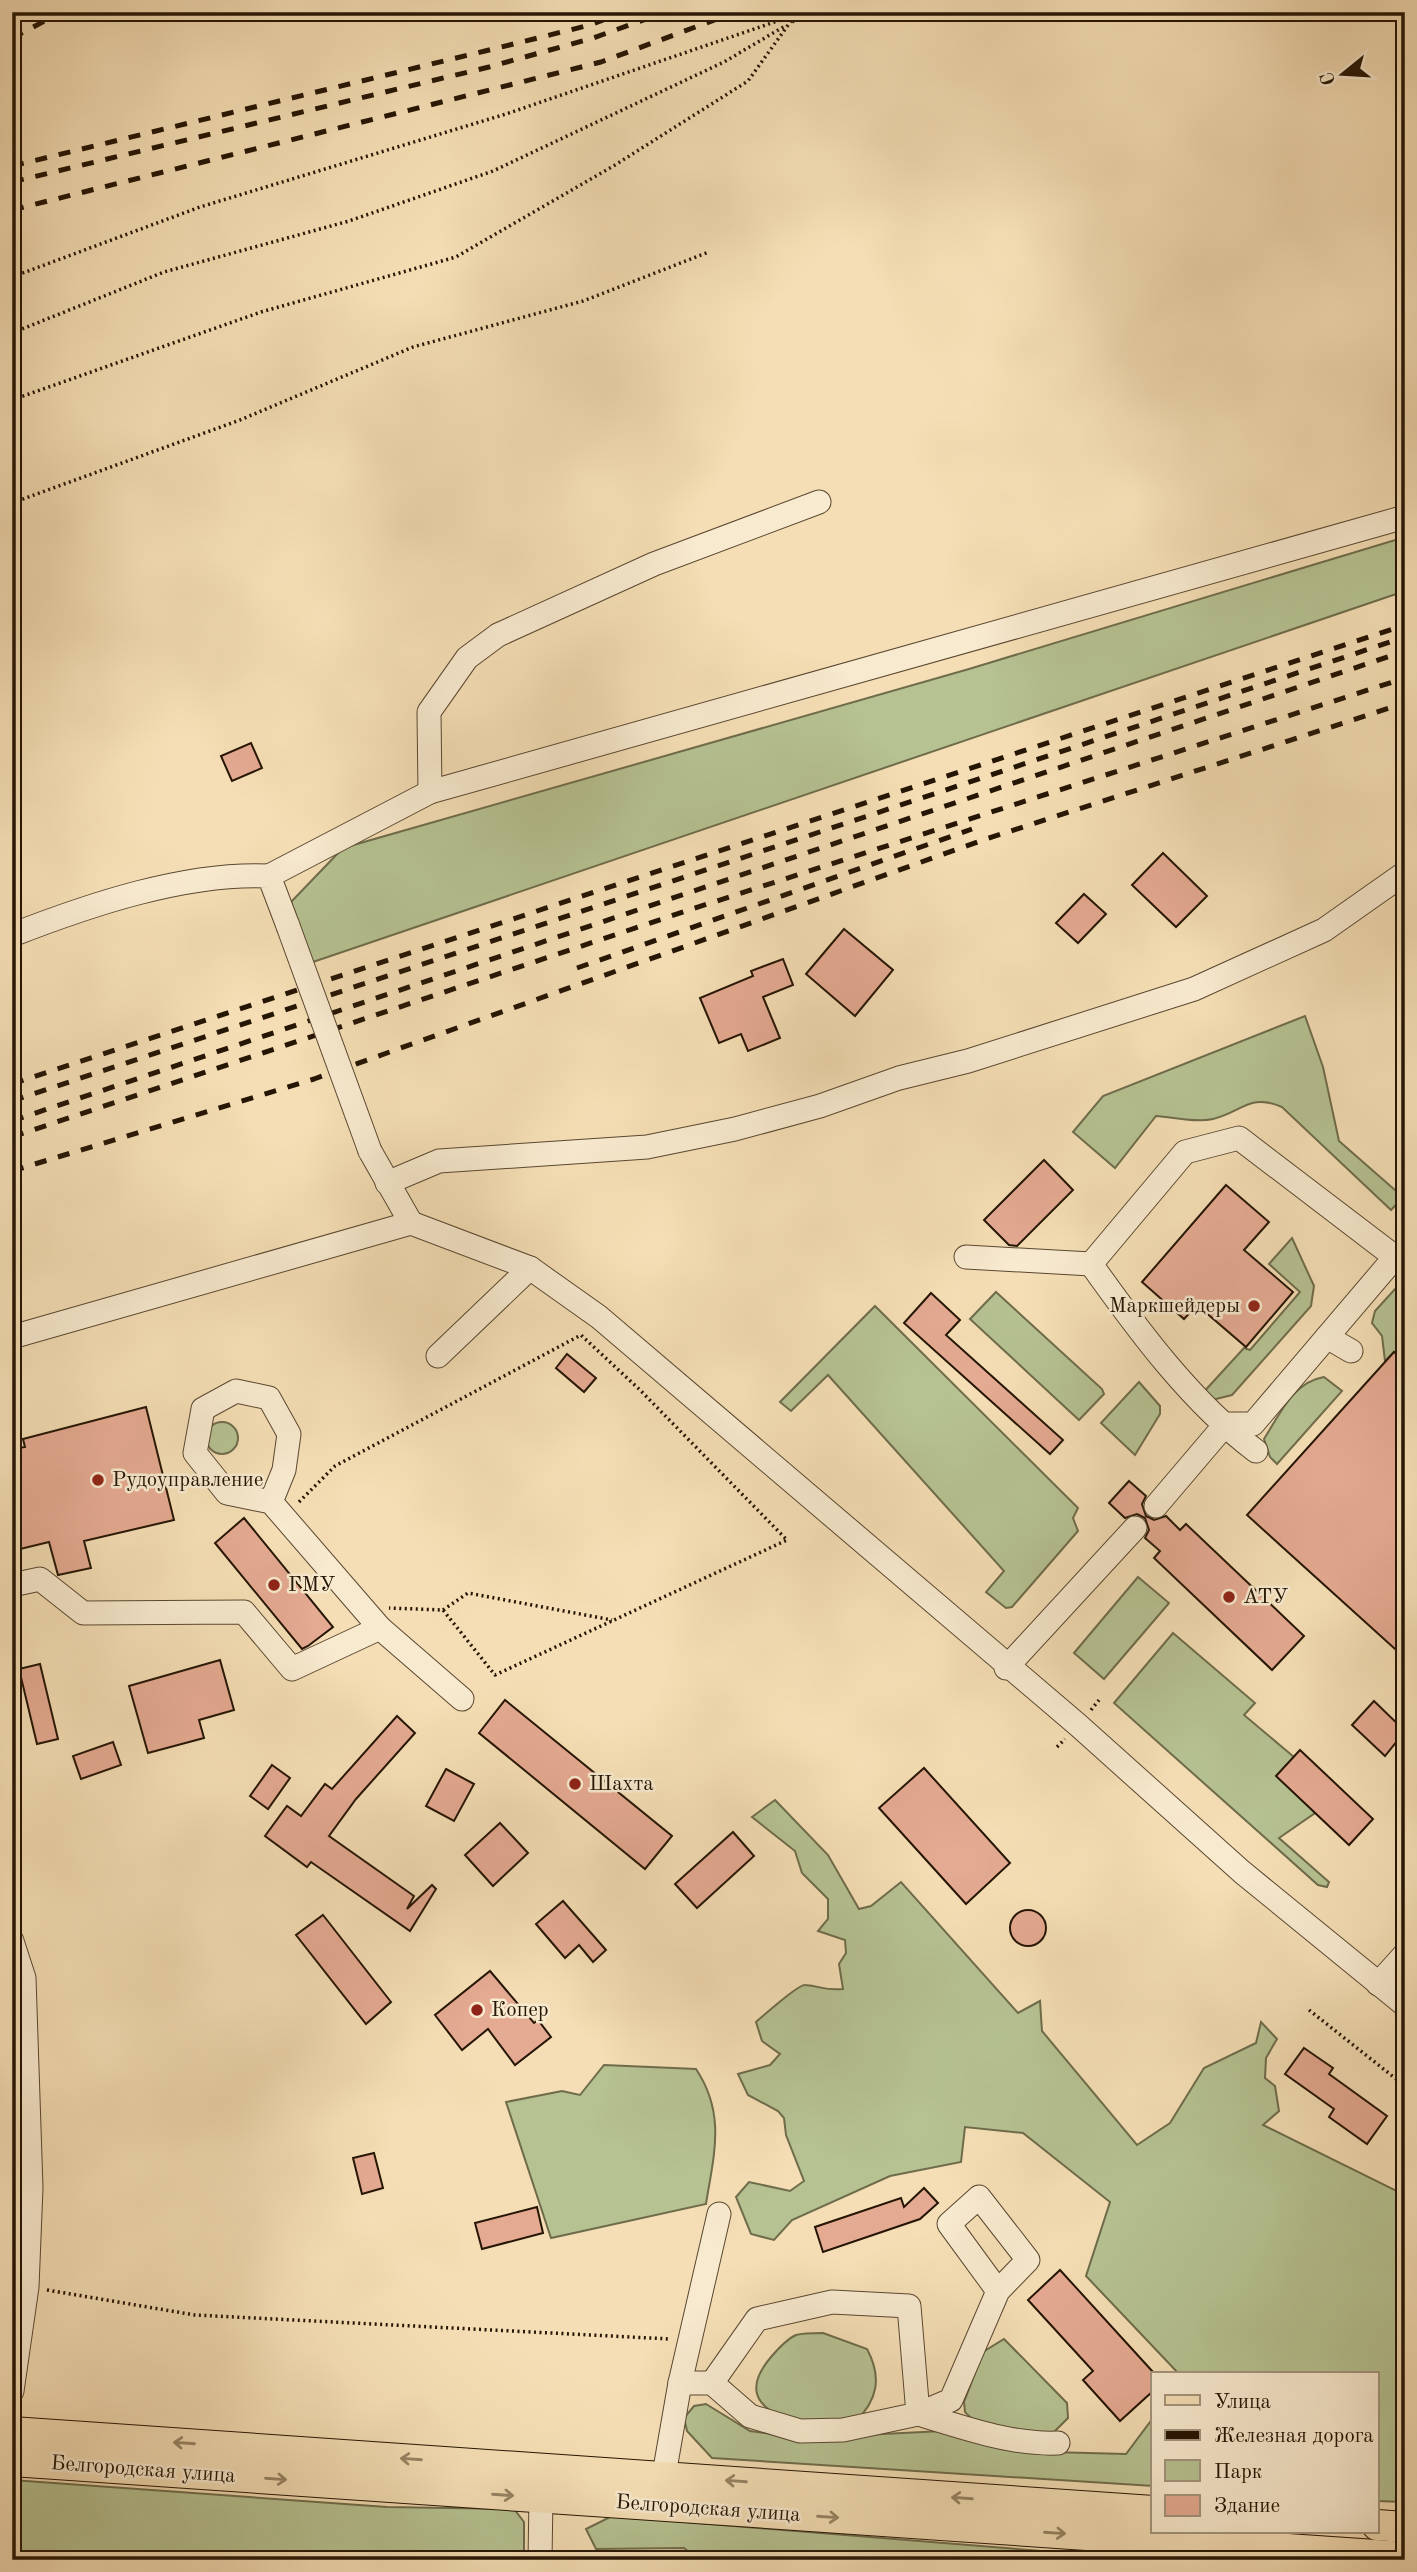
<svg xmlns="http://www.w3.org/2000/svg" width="1417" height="2572" font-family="'Old Standard TT',serif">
	<rect width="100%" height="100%" fill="#f5deb5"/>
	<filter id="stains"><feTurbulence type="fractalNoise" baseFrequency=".00286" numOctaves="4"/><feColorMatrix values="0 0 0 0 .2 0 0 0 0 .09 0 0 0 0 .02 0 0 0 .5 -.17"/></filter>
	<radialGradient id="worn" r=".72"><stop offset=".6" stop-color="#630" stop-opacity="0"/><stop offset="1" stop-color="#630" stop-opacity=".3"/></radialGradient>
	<g fill="#b6c292" stroke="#6e6c4b" stroke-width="2">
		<path d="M1405,537V591L313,962L291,902L343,848L969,669Z"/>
		<path d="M1305,1016L1323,1067L1339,1141L1403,1197L1391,1210L1282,1107C1250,1093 1242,1112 1213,1119C1197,1123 1173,1117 1156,1116L1115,1168L1073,1132L1103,1096Z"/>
		<path d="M1292,1238L1314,1286L1311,1306L1232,1395L1212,1400L1201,1395L1244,1348L1250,1350L1300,1292L1269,1264Z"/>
		<path d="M1405,1278V1362L1394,1352L1385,1361L1382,1336L1372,1323L1375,1311Z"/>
		<path d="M996,1292L1102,1389L1104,1394L1079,1420L970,1319Z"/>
		<path d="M875,1306L1078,1508L1073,1518L1078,1531L1012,1607L1006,1608L986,1592L1004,1571L828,1375L791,1411L780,1402Z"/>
		<path d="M1324,1377L1342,1391L1277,1464L1270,1457L1264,1439C1280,1414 1293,1382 1324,1377Z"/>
		<path d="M1139,1382L1160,1406V1414L1135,1455L1101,1423Z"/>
		<circle cx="222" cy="1438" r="16"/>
		<path d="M1138,1577L1169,1603L1104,1679L1074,1653Z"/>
		<path d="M1173,1633L1255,1703L1244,1715L1294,1757L1315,1813L1279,1838L1329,1882L1327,1887L1318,1885L1114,1703Z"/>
		<path d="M775,1800L828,1855L859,1909L871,1906L901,1882L1018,2013L1040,2001L1042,2031L1137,2145L1170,2123L1204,2068L1256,2043L1261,2022L1277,2039L1266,2058L1265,2078L1275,2086L1279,2111L1263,2125L1405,2195V2502L1377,2501V2374H1179L1086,2276L1110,2202L1023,2133L965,2127L961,2162L890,2176L792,2220L774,2240L751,2234L736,2197L749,2182L790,2191L804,2181L786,2135L784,2118L778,2111L748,2095L738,2074L770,2065L780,2054L762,2041L756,2022C764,2015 799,1984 805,1985C821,1986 824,1991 843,1989L839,1964L846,1953L845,1940L818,1931L828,1919V1899L802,1873L795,1851L752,1817Z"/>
		<path d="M604,2065L696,2069C726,2114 714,2154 706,2204L551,2238L506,2102L562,2091L580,2095Z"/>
		<path d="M823,2333L867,2349C882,2377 878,2400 855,2422C833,2423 806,2426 785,2418C750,2404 749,2383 771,2357C777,2350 787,2339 796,2335C803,2333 815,2333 823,2333Z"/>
		<path d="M1004,2339L1067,2403L1068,2418L1052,2434C1030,2435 979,2430 965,2412L964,2402L983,2352Z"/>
		<path d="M706,2404L750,2431L802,2438L943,2431L1050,2452L1126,2454L1153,2418V2486L712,2458L687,2431L684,2418L694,2406Z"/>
		<path d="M12,2480L387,2507L514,2509L524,2522V2560H12Z"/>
		<path d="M612,2516L1091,2555L1139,2560H699L684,2548L596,2549L586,2529Z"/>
	</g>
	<g fill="#e5aa92" stroke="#251504" stroke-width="2">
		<path d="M251,743L262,768L232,781L221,756Z"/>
		<path d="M1163,853L1207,896L1176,927L1132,885Z"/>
		<path d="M1084,894L1106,914L1078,943L1056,923Z"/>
		<path d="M844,929L893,970L855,1016L806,974Z"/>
		<path d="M783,959L793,985L763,997L780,1038L748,1051L741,1034L719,1043L700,998L753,976L751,971Z"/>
		<path d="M1044,1160L1073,1190L1017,1246L1009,1245L984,1220Z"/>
		<path d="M1226,1185L1269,1222L1244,1250L1293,1292L1246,1347L1197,1305L1184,1319L1142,1282Z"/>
		<path d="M931,1293L960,1320L946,1335L1063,1440L1050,1454L904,1323Z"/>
		<path d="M1394,1352L1405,1362V1658L1247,1515Z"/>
		<path d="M567,1354L596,1378L584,1392L556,1368Z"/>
		<path d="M146,1407L174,1520L84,1541L91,1568L58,1575L49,1542L12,1551V1449L25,1447L23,1439Z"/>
		<path d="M1129,1481L1146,1496L1142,1504L1146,1516L1154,1520L1166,1516L1180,1530L1186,1524L1304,1636L1272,1670L1154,1558L1160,1551L1145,1538L1149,1530L1145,1518L1137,1514L1125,1518L1109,1503Z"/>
		<path d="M244,1518L333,1627L308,1646L302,1649L215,1543Z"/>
		<path d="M220,1660L234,1710L199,1720L204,1738L148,1753L129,1686Z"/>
		<path d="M40,1664L58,1739L37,1744L19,1669Z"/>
		<path d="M505,1700L672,1836L645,1869L479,1733Z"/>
		<path d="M1374,1701L1405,1731L1385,1756L1352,1725Z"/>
		<path d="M397,1716L415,1733L356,1799L329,1836L414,1896L407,1909L432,1885L436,1889L410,1931L311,1862L307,1867L265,1836L287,1806L301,1816L325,1784L332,1789Z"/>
		<path d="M113,1742L121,1765L81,1779L73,1756Z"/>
		<path d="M1300,1750L1373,1819L1349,1845L1276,1776Z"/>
		<path d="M272,1765L290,1778L268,1809L250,1796Z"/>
		<path d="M924,1768L1010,1863L966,1904L879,1808Z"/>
		<path d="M446,1769L474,1784L454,1821L426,1806Z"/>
		<path d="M500,1823L528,1853L493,1886L465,1855Z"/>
		<path d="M733,1832L754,1856L697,1908L675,1884Z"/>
		<path d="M563,1901L606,1950L593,1962L579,1945L565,1958L536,1924Z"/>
		<circle cx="1028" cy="1928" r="18"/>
		<path d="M323,1915L391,2002L366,2024L296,1935Z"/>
		<path d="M490,1971L534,2023L538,2020L551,2037L515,2065L488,2029L462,2050L435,2015Z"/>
		<path d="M1304,2048L1333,2068L1329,2074L1387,2116L1367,2144L1329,2117L1334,2109L1285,2074Z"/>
		<path d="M374,2153L383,2188L362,2194L353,2158Z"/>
		<path d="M924,2188L938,2203L920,2219L823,2252L815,2227L901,2198L904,2207Z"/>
		<path d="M537,2207L543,2233L482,2249L475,2223Z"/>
		<path d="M1060,2270L1153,2372V2391L1120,2421L1083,2380L1093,2371L1028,2300Z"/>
	</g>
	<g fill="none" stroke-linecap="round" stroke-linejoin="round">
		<g stroke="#594730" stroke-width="25">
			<g id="minor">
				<path d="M430,792L429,712L467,658L498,635L654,564L819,502"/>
				<path d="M269,876L430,792L1405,517"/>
				<path d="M12,935C89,905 186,872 269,876L288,926"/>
				<path d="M370,1151L411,1223"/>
				<path d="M387,1183L439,1161L647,1147L735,1129L820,1106L899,1078L968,1061L1194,989L1324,930L1405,873"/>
				<path d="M966,1257L1091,1264"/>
				<path d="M12,1337L411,1223L530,1268L599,1317L1078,1725L1242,1872L1405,2005"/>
				<path d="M1327,1337L1351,1351"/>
				<path d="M438,1356L530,1268"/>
				<path d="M271,1502L284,1470L289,1434L269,1398L236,1391L203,1409L195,1453L227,1493L271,1502L380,1628"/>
				<path d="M1156,1506L1224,1426L1225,1424H1253L1395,1257L1239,1138L1185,1152L1091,1264C1138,1330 1191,1402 1256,1451"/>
				<path d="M12,1585L40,1579L83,1613L244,1612L292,1669L380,1628L462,1699"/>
				<path d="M1006,1668L1135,1528"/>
				<path d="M12,1941L24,1978L31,2188L27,2287L12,2391"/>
				<path d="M1378,1984L1405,1954"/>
				<path d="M680,2383H712L750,2416L800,2431L843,2430L918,2414L951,2400L998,2291L949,2224L979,2197L1028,2260L998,2291"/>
				<path d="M712,2383L757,2319L832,2302L909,2306L918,2414C963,2427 1010,2445 1058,2443"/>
				<path d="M661,2492L680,2383L719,2214"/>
				<path d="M540,2560L541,2497"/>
			</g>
		</g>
		<g stroke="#251504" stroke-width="32">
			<g id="major">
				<path d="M12,2432L1153,2511"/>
				<path d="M12,2461L1405,2557"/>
				<path d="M1377,2525L1405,2527"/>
			</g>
		</g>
		<g stroke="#251504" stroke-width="3.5" stroke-dasharray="2 3.5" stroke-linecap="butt">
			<path d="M792,22L808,12"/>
			<path d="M12,277L200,207L506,114L795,15"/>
			<path d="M12,333L164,272L349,221L493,171L724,62L785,26"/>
			<path d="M12,400L261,312L456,257L615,165L748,81L796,14L802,12"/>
			<path d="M12,503L240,420L413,347L583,301L709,252"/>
			<path d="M299,1502L335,1466L581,1335L639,1389L787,1540L495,1675L443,1610L389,1608"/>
			<path d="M443,1610L468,1593L612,1620"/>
			<path d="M1091,1710L1099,1700"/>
			<path d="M1057,1747L1065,1739"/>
			<path d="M1309,2010L1405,2086"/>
			<path d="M47,2290L195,2315L670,2339"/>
		</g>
		<use href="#minor" stroke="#f8eacf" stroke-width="23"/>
		<use href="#major" stroke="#f5deb5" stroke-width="30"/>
		<g stroke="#251504" stroke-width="5" stroke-dasharray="12 12" stroke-linecap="butt">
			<path d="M12,38L62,12"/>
			<path d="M12,166L485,51L590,25L624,12"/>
			<path d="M12,182L489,67L593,38L666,12"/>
			<path d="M12,210L601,62L736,12"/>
			<path d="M577,968L972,829"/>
			<path d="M12,1084L1405,625"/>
			<path d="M12,1101L1405,637"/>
			<path d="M12,1121L1405,651"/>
			<path d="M12,1137L689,910L1405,678"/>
			<path d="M12,1171L314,1079L983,840L1405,703"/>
		</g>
		<g stroke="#594730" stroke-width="25" stroke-linecap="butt">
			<path id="minor-bridge" d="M288,926L370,1151"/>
		</g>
		<use href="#minor-bridge" stroke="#f8eacf" stroke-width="23"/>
	</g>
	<defs><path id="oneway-shaft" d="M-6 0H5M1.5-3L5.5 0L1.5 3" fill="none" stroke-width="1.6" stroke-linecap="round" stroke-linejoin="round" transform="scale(1.75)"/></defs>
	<g stroke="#978465">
		<use href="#oneway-shaft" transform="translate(184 2443) rotate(-176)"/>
		<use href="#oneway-shaft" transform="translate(411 2459) rotate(-176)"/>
		<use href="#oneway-shaft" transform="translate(276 2479) rotate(4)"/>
		<use href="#oneway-shaft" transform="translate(736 2481) rotate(-176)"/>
		<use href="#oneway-shaft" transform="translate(503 2495) rotate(4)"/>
		<use href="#oneway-shaft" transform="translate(962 2498) rotate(-176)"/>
		<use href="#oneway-shaft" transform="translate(828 2517) rotate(4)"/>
		<use href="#oneway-shaft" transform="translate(1055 2533) rotate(4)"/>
	</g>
	<g fill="#8f2418" stroke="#f8eacf" stroke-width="2.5">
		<circle cx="1254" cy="1306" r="7"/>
		<circle cx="98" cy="1480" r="7"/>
		<circle cx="274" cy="1585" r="7"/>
		<circle cx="1229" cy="1597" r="7"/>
		<circle cx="575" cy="1784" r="7"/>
		<circle cx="477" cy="2010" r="7"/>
	</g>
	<g text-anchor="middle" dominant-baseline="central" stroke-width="5" stroke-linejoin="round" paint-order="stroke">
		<g font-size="21" fill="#251504" stroke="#f8eacf" text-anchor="start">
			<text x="1240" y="1306" text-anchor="end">Маркшейдеры</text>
			<text x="112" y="1480">Рудоуправление</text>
			<text x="288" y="1585">ГМУ</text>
			<text x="1243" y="1597">АТУ</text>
			<text x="589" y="1784">Шахта</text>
			<text x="491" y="2010">Копер</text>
		</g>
		<g font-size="21" fill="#251504" stroke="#f8eacf">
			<text transform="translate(143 2470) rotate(4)">Белгородская улица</text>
			<text transform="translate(708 2509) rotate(4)">Белгородская улица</text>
		</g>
	</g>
	<rect width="1417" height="2572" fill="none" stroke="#f5deb5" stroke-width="42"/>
	<rect x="14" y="14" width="1389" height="2544" fill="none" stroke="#251504" stroke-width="3.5"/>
	<rect x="21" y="21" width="1375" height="2530" fill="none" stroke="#251504" stroke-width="2"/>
	<rect x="1151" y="2372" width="228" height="161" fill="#f8eacf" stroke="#a4957e" stroke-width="2"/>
	<rect x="1165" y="2395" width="35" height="10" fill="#f5deb5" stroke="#a4957e" stroke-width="2"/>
	<text x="1214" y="2408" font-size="21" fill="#251504">Улица</text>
	<rect x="1165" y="2430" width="35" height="10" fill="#251504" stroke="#a4957e" stroke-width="2"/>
	<text x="1214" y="2442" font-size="21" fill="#251504">Железная дорога</text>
	<rect x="1165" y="2460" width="35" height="21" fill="#b6c292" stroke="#a4957e" stroke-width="2"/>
	<text x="1214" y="2478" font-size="21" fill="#251504">Парк</text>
	<rect x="1165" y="2495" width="35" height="21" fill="#e5aa92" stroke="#a4957e" stroke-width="2"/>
	<text x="1214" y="2512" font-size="21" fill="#251504">Здание</text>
	<g transform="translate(1343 74) rotate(252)" stroke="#f8eacf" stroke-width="5" paint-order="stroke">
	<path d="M0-5L12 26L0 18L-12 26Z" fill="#251504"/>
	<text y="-10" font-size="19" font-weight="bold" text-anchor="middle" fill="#251504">С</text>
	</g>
	<rect width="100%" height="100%" filter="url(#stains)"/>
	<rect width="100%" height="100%" fill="url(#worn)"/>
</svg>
